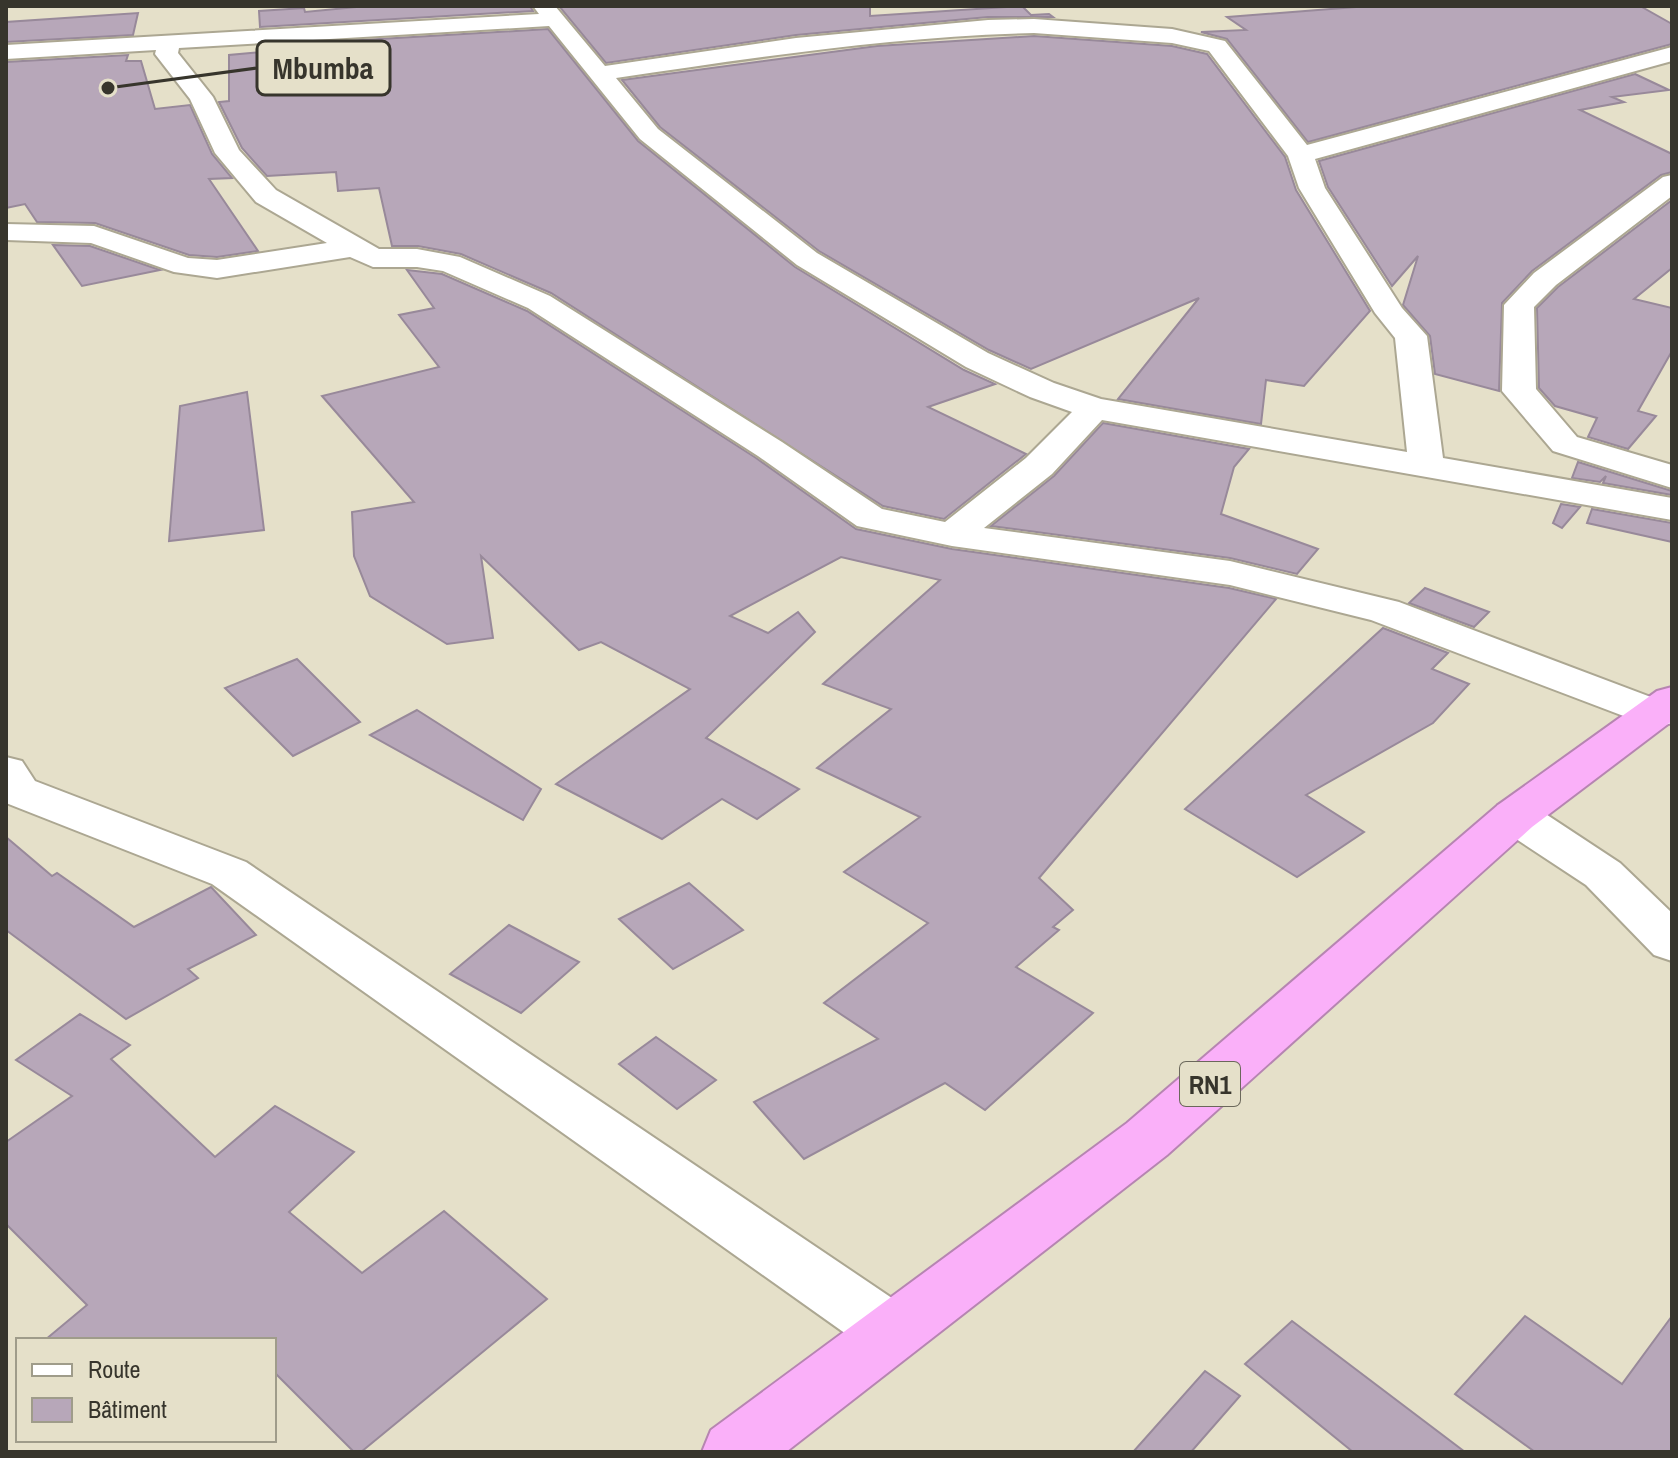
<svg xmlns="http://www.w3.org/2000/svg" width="1678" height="1458" font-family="'Archivo Narrow',sans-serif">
	<rect width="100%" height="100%" fill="#e5e0c9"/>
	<g fill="#b7a7b9" stroke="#98899a" stroke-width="2">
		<path d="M367,6H530L533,11L260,27L259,11L304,8L305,12Z"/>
		<path d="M559,6H870V16L1022,6L1031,15L1049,14L1053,17H988L796,35L606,63Z"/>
		<path d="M1369,6H1640L1672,24V44L1308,142L1227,39L1201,32L1246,30L1227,17Z"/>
		<path d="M138,13L133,35L6,42V22Z"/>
		<path d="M548,29L638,141L795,267L964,370L995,384L928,407L1026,454L944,519L883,506L551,293L461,254L418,246H392L379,188L338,191L336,172L267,176L242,148L219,102L229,101V55L263,52L262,46Z"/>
		<path d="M1034,36L1172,46L1207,54L1285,157L1296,190L1370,311L1304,386L1266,380L1261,424L1118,399L1199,298L1031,369L989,350L819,251L660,127L622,80L877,46Z"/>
		<path d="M128,55L126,61H141L155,109L190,105L212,154L232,178L209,179L258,251L217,257L189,255L95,223L37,222L25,204L6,208V62Z"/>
		<path d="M1635,74L1669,90L1612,97L1624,102L1580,110L1672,154V172L1661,175L1532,271L1502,303L1499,391L1435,374L1430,336L1403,305L1418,256L1392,286L1328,187L1319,161Z"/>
		<path d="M1672,200V268L1634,299L1672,308V351L1638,411L1656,416L1628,449L1588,437L1597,418L1555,406L1539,388L1537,308L1558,287Z"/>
		<path d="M53,245L90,246L160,270L82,286Z"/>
		<path d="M407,270L442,274L527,311L756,458L856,529L952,549L1229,588L1276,599L1039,878L1073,910L1053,927L1059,930L1016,967L1093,1013L985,1110L945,1083L804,1159L754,1102L878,1039L824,1003L928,923L844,872L920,817L817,768L891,709L823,684L940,580L841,557L730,616L768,633L798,612L815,632L706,738L799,789L757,819L722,799L662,839L556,784L690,689L601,642L579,650L481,556L493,638L447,644L370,596L354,556L352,512L414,502L322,396L439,367L399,315L434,308Z"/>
		<path d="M247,392L264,530L169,541L180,406Z"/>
		<path d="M1103,423L1249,449L1234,467L1221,514L1318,549L1297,574L1230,558L991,526L1054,476Z"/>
		<path d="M1578,462L1672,491V495L1603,483L1606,476L1600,482L1572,478Z"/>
		<path d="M1561,504L1580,507L1562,528L1553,523Z"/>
		<path d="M1592,509L1672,523V542L1587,523Z"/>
		<path d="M1425,588L1489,612L1474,627L1409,603Z"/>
		<path d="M1383,628L1448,653L1432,669L1469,684L1433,723L1306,795L1364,832L1297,877L1185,809Z"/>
		<path d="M297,659L360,722L293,756L225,688Z"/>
		<path d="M417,710L541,789L523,820L370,735Z"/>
		<path d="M6,837L52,876L57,873L134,927L211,887L256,935L188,969L198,978L126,1019L6,930Z"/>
		<path d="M689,883L743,930L673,969L619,919Z"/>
		<path d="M509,925L579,962L521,1013L450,974Z"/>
		<path d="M80,1014L130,1045L111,1059L215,1157L275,1106L354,1152L289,1212L362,1273L444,1211L547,1299L361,1452H354L274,1372V1340H45L87,1305L6,1224V1142L72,1096L16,1060Z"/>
		<path d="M656,1037L716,1080L677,1109L619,1064Z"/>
		<path d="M1525,1316L1622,1384L1672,1316V1452H1535L1455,1394Z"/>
		<path d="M1292,1321L1465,1452H1353L1245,1364Z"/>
		<path d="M1205,1371L1240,1396L1191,1452H1133Z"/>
	</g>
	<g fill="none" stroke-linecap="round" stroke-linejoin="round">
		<g stroke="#aca792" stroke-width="4">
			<g id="minor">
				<path d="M533,6H555L605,66L796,38L988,20L1034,19L1172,29L1225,41L1307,145L1672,47V61L1315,159L1325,188L1402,308L1427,336L1443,458L1672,498V520L1102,420L1052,474L984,528L1230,561L1399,602L1672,705V723L1657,727L1642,723L1371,620L1230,585L952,546L857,526L758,456L528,308L443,271L417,267H373L350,257L217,278L174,272L91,243L6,240V224L94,226L188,258L217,260L327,243L256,202L215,153L190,99L155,54L156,50L6,59V45L539,14ZM549,26L640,139L797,265L966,367L1030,397L1072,412L1026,458L945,522L882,509L782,442L550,296L460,257L417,249H379L276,190L239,150L213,97L178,53L179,48ZM1034,33L1172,43L1209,51L1288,156L1299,188L1375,313L1395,338L1407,452L1101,399L1054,383L988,353L817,253L658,129L616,78C754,58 894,36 1034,33Z"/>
				<path d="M1672,175V196L1556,285L1534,307L1536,389L1577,437L1672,465V488L1553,451L1502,391L1504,305L1534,273L1663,177Z"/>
				<path d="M6,757L22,761L35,781L246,862L914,1313L924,1332L914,1351L892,1359L870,1351L212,884L6,803Z"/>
				<path d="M1515,801L1532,805L1620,863L1672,913V961L1654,955L1586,885L1498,827L1492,816L1498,805Z"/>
			</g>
		</g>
		<g stroke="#b685b1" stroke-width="4">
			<path id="highway" d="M1672,687V721L1532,827L1167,1155L786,1452H702L711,1430L1127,1123L1498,805L1657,691Z"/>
		</g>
		<use href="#minor" fill="#fff" fill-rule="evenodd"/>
		<use href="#highway" fill="#fab0f9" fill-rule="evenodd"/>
	</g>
	<g text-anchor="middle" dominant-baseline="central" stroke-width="7" stroke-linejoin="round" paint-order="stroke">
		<rect fill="#e5e0c9" stroke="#6b685b" stroke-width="2" x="1180" y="1062" width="60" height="44" rx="6"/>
		<g font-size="26" font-weight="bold" fill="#37352c">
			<text x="1210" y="1084">RN1</text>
		</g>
	</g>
	<path fill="none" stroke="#37352c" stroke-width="3" d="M108 88L257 68"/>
	<circle fill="#37352c" stroke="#e5e0c9" stroke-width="3" cx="108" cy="88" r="8"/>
	<rect fill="#e5e0c9" stroke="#37352c" stroke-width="3" x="257" y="41" width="133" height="54" rx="8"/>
	<g font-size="30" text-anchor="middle" font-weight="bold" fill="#37352c">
		<text x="323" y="79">Mbumba</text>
	</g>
	<rect width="1678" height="1458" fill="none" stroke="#37352c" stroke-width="16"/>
	<rect x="16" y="1338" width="260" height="104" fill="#e5e0c9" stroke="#9f9c8a" stroke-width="2"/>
	<rect x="32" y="1364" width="40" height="12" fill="#ffffff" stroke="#9f9c8a" stroke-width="2"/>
	<text x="88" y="1378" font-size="24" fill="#37352c">Route</text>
	<rect x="32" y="1398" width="40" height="24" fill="#b7a7b9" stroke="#9f9c8a" stroke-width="2"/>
	<text x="88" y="1418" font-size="24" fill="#37352c">Bâtiment</text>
</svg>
